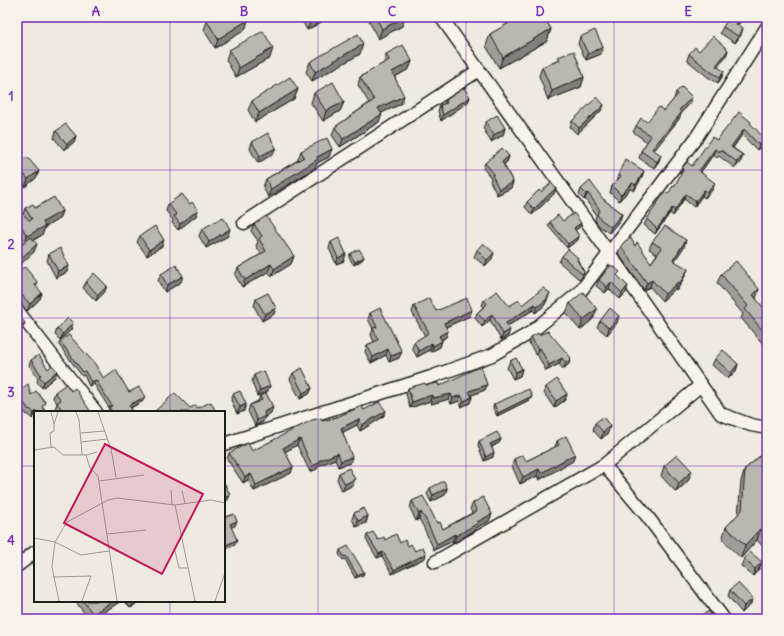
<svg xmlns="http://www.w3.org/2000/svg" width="784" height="636" font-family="Delius,sans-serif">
	<rect width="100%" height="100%" fill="#eeeae0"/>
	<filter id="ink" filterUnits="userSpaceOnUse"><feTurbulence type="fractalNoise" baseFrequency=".025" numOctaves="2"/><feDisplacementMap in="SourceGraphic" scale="8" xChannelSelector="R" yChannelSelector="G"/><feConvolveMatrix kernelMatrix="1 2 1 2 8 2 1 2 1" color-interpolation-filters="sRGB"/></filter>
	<g filter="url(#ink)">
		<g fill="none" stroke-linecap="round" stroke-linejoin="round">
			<g stroke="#1c1c1c" stroke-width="15">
				<g id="minor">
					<path d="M441,17L609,253L721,414L751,425L767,428"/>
					<path d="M244,223L479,70"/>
					<path d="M17,310L96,412"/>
					<path d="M224,444L431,377L492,355L530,333L580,292L696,138L767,27"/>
					<path d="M604,465L647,516L724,619"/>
					<path d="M435,562L604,465L701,385"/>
					<path d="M17,566L35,552"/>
				</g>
			</g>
			<use href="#minor" stroke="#f7f3e8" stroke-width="12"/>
		</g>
		<g fill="#a09d96" stroke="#1c1c1c">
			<path d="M300,17H330L307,30Z"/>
			<path d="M367,17H405L402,26L378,39Z"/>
			<path d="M503,17H544L551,29L547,41L499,68L486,46L490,34L507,25Z"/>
			<path d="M248,20L245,30L215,48L204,30L207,21Z"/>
			<path d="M742,20L738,25L741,35L735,43L720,33L723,27Z"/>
			<path d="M580,37L603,47L601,54L586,60L578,44Z"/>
			<path d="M229,50L270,58L236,77L226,60Z"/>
			<path d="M728,50L726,56L718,67L722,77L718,83L709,78L687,60L689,54L699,51Z"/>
			<path d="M360,54L312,81L306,72L310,62Z"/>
			<path d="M386,54L412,61L409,69L395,77L401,104L381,113L379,122L340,147L332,135L335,127L369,103L358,85L360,77L384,63V62Z"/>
			<path d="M558,57L584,77L581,87L548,100L539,76L542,67L557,61Z"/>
			<path d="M298,89L294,99L255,122L248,110L252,101Z"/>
			<path d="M676,92L690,104L681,112L679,119L654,150L659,161L654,168L639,158L641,151L647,142L633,132L636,126L647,122L664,111L674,99Z"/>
			<path d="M314,93L344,102L340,111L323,121L311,103Z"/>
			<path d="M470,97L468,102L441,121L438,111L440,105L444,104L446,100Z"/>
			<path d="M604,105L601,111L577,134L570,127L572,121Z"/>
			<path d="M486,122L505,128L503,135L491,142L483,128Z"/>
			<path d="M750,123L763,145L757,150L742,135L733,148L743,155L741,161L735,168L719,156L717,158L713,155L701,172L713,189L705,198L702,196L694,207L684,199L673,216L670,213L655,234L644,225L647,219L674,187L681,175L680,174L682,168L692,166L717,140Z"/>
			<path d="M56,131L76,136L74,142L64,150L54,138Z"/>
			<path d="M252,142L273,154L258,163L250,149Z"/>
			<path d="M301,151L329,157L317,163L315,168L268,197L263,187L266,179L298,160V159Z"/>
			<path d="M509,156L507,162L504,165L513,182L511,188L497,195L490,181L491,178L483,168L485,163Z"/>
			<path d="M24,159L39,171L36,178L25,187L21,181Z"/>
			<path d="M618,175L642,177L634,191L630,189L619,201L610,193L612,186L616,182Z"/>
			<path d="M556,188L554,194L532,215L525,207L527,202L541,192Z"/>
			<path d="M581,189L603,199L622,214L620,220L609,233L598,225L595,220L596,215L585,199L584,200L579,195Z"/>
			<path d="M168,204H190L198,210L196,216L178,230L172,223L173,220L166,211Z"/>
			<path d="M17,208L23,214L25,208H35L62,211L59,219L45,227L42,235L34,240V252L23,244L17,232Z"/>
			<path d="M563,221L580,227L575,230L579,236L578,240L567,248L548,226L550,222Z"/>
			<path d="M254,224L294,256L291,264L272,276L268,272L242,287L235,275L238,268L261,254L256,246L258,241L251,231Z"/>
			<path d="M202,229L228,236L206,248L199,236Z"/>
			<path d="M140,236L162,246L147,256L137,242Z"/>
			<path d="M331,242L344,261L336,264L329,248Z"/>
			<path d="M652,242L684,247L674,261L685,276L677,290L675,289L662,301L650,287L644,290L618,253L621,246H635L651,263L657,254L649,249Z"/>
			<path d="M477,250L492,259L485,266L474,257Z"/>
			<path d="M49,254L69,266L67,272L56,278L47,261Z"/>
			<path d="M350,254L364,257L362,260L354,265L349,258Z"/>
			<path d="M562,256L578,260L584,272L582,277L580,280L559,262Z"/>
			<path d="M17,271L38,283L36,287L40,299L27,311L17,299Z"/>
			<path d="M161,274L181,282L165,292L158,281Z"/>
			<path d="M721,274L756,299L767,312V349L741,318L743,314L717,283Z"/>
			<path d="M618,277L626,293L620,299L609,289L605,293L596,286L599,280Z"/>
			<path d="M86,282L107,286L104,293L96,301L83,288Z"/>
			<path d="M548,298L544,306L535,313L533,310L508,326V336L501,340L490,320L482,327L475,318L477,313L483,307L482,306L484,300L509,306L522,305Z"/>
			<path d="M256,299L276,308L274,314L262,321L254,306Z"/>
			<path d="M570,303L597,309L593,319L580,330L566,313Z"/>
			<path d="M414,306L436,311L470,316L446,327L448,331L446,337L442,340L440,347L431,352L430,350L417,357L412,348L414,342L425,336L412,312Z"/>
			<path d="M370,313L399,358L389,362L386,355L371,363L365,352L367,345L374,342L371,335L373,329L368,319Z"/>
			<path d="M600,321L617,323L607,335L597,327Z"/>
			<path d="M57,329L71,330L60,340L55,335Z"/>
			<path d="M539,335L571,358L569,364L563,369L559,364L546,371L537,354L536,355L529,343L531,337Z"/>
			<path d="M60,341L104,379L129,392L143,401L131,408L133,412H108V411L109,408L94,384L89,386L84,375L82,376L59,345Z"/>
			<path d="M715,359L738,364L736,371L728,379L712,365Z"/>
			<path d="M31,360L48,369L55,377L42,388L37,382L38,379L29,365Z"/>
			<path d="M510,361L522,369L520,376L513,379L507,368Z"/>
			<path d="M293,373L312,388L309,394L300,399L290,379Z"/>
			<path d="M254,375L270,386L267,392L257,396L252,382Z"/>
			<path d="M426,385L439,386L487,385L485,390L471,395L472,397L470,403L461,407L459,401L451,404L449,399L431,404L430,401L410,408L406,394L408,388Z"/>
			<path d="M546,387L567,394L565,400L554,408L544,393Z"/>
			<path d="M71,391L91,412H58L55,409L57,403L53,398L55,392Z"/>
			<path d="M17,392L31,395L44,409L45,412H35V417V416L32,419L28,414L27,415L17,402Z"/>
			<path d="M233,394L244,411L237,414L231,400Z"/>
			<path d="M260,396L271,413L265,417L263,422L255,426L248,411L250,405L258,401Z"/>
			<path d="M531,399L497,416L493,408L494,404Z"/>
			<path d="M364,410L386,411L383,417L360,431L357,425L343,432L350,463L338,467L335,459L318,466L317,469L310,472L297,445L285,452L293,467L291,473L254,491L248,480L243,483L227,459L229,453L252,451L322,421Z"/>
			<path d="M595,423L608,433L601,439L593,430Z"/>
			<path d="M501,439L499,443L492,447L493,457L484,461L478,445L479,441Z"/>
			<path d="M557,441L573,461L539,480L537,476L520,484L512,466L514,459L526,461L555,447Z"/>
			<path d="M767,450V549H765L757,540L741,558L722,540L726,527L738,515L741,481L745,469Z"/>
			<path d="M664,466L688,481L676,492L661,476Z"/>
			<path d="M339,473L353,485L342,491L337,479Z"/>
			<path d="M430,488H447L445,495L431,502L427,494Z"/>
			<path d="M412,501L443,529L472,513L470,509L473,503L492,514L489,521L476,528L475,530L454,543L453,541L434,550L423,526L419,519L416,521L410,508Z"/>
			<path d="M354,513L368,516L366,523L356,527L352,519Z"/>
			<path d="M367,535L378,540H385L400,543L408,546L425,558L392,574L382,556L377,558L366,539Z"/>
			<path d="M340,550L364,572L363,575L355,578L345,559L343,560L339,554Z"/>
			<path d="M744,559L762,562L759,569L753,576L741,566Z"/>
			<path d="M730,590L753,599L750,605L742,613L728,596Z"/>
			<path d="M75,601H121L93,619H89Z"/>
			<path d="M124,601H139L131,608Z"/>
			<path d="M702,615L713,619H701Z"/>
		</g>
		<g fill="#82807a" stroke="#1c1c1c">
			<path d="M316,17H330L307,30L311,20Z"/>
			<path d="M405,17L402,26L378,39L382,29Z"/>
			<path d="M742,17H744L742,20L734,30L736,24Z"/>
			<path d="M248,20L245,30L215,48L218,39Z"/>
			<path d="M743,28L741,35L735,43L738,36Z"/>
			<path d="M551,29L547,41L499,68L503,57Z"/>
			<path d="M363,44L360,54L312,81L315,72Z"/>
			<path d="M603,47L601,54L586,60L588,54Z"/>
			<path d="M273,48L270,58L236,77L239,68Z"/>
			<path d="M728,50L726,56L714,72L716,66Z"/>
			<path d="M412,61L409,69L389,80L392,72Z"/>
			<path d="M724,71L722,77L718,83L720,77Z"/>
			<path d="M584,77L581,87L548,100L552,91Z"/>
			<path d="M298,89L294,99L255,122L259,113Z"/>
			<path d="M404,96L401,104L375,116L378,108Z"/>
			<path d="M470,97L468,102L441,121L443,115Z"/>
			<path d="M692,97L690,104L677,116L679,110Z"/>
			<path d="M344,102L340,111L323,121L326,111Z"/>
			<path d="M604,105L601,111L577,134L579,128Z"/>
			<path d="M682,112L679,119L650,156L652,149Z"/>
			<path d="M382,114L379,122L340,147L343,139Z"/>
			<path d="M505,128L503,135L491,142L494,135Z"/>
			<path d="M744,129L742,135L729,153L731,147Z"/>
			<path d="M76,136L74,142L64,150L67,144Z"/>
			<path d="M765,139L763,145L757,150L759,145Z"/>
			<path d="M276,148L273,154L258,163L260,156Z"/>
			<path d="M332,149L329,157L317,163L315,168L268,197L271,189L317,157Z"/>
			<path d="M715,149L713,155L697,177L699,171Z"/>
			<path d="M661,155L659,161L654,168L657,162Z"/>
			<path d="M743,155L741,161L735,168L737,162Z"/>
			<path d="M509,156L507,162L500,168L502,162Z"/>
			<path d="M39,171L36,178L25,187L28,179Z"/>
			<path d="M644,171L642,177L634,191L636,185Z"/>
			<path d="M24,174L21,181L17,184V178Z"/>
			<path d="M513,182L511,188L497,195L499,189Z"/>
			<path d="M632,183L630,189L619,201L621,195Z"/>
			<path d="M715,183L713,189L705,198L708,192Z"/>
			<path d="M556,188L554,194L532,215L534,209Z"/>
			<path d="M704,190L702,196L694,207L696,201Z"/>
			<path d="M588,193L585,199L584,200L586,194Z"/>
			<path d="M686,194L684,199L673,216L675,210Z"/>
			<path d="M672,208L670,213L655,234L657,229Z"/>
			<path d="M198,210L196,216L178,230L180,224Z"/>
			<path d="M62,211L59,219L45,227L42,235L24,245L27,236L43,222Z"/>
			<path d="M622,214L620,220L609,233L611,227Z"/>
			<path d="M581,223L580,227L572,232L574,228Z"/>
			<path d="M230,229L228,236L206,248L209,242Z"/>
			<path d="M579,236L578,240L567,248L568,244Z"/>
			<path d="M164,240L162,246L147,256L149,250Z"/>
			<path d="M686,240L684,247L670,268L673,260Z"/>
			<path d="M37,244L34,252L17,268V262Z"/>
			<path d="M494,253L492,259L485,266L487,260Z"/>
			<path d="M346,254L344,261L336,264L338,258Z"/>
			<path d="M294,256L291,264L272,276L274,269Z"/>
			<path d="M364,257L362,260L354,265L355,262Z"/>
			<path d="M271,264L268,272L242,287L245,280Z"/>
			<path d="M69,266L67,272L56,278L58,271Z"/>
			<path d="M688,269L685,276L677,290L680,283Z"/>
			<path d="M183,276L181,282L165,292L167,285Z"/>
			<path d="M652,280L650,287L644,290L647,283Z"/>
			<path d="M611,282L609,289L605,293L607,287Z"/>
			<path d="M678,282L675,289L662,301L665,294Z"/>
			<path d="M107,286L104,293L96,301L98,295Z"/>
			<path d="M628,286L626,293L620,299L622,293Z"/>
			<path d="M759,289L756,299L753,295Z"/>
			<path d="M42,293L40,299L27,311L30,304Z"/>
			<path d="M550,293L548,298L544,306L535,313L537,307Z"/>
			<path d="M535,304L533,310L504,328L506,323Z"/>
			<path d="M276,308L274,314L262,321L265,314Z"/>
			<path d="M597,309L593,319L580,330L583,320Z"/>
			<path d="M472,310L470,316L441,329L444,323Z"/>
			<path d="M492,314L490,320L482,327L485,321Z"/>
			<path d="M619,316L617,323L607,335L609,328Z"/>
			<path d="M25,323L22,329L17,333V329Z"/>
			<path d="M73,323L71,330L60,340L63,334Z"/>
			<path d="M510,330L508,336L501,340L503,334Z"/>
			<path d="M448,331L446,337L437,342L439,336Z"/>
			<path d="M442,341L440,347L431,352L433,346Z"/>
			<path d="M432,343L430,350L417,357L419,351Z"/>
			<path d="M540,348L537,354L536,355L538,349Z"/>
			<path d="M388,349L386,355L371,363L373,357Z"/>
			<path d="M402,352L399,358L389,362L391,356Z"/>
			<path d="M562,358L559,364L546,371L549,365Z"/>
			<path d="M571,358L569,364L563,369L566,363Z"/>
			<path d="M738,364L736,371L728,379L731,373Z"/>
			<path d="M522,369L520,376L513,379L516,372Z"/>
			<path d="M57,371L55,377L42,388L44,382Z"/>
			<path d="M96,380L94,384L89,386L91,382Z"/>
			<path d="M487,385L485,390L467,397L469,391Z"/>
			<path d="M270,386L267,392L257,396L260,390Z"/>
			<path d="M312,388L309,394L300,399L303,393Z"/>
			<path d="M451,394L449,399L431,404L433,398Z"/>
			<path d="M567,394L565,400L554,408L556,401Z"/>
			<path d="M432,395L430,401L410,408L412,402Z"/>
			<path d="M461,395L459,401L451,404L453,398Z"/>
			<path d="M532,396L531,399L497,416L498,413Z"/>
			<path d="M145,397L143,401L128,409L129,405Z"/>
			<path d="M472,397L470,403L461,407L464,401Z"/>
			<path d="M246,404L244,411L237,414L240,407Z"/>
			<path d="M273,407L271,413L265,417L263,422L255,426L257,420L264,412Z"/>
			<path d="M386,411L383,417L360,431L362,425Z"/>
			<path d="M35,412V416L32,419L34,413Z"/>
			<path d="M359,419L357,425L339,434L341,428Z"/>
			<path d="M610,426L608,433L601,439L603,432Z"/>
			<path d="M300,439L297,445L281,454L283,448Z"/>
			<path d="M501,439L499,443L488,448L490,444Z"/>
			<path d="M494,452L493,457L484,461L486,457Z"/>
			<path d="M338,453L335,459L318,466L317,469L310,472L312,466L318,461Z"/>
			<path d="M575,454L573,461L539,480L541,473Z"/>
			<path d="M352,457L350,463L338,467L341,461Z"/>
			<path d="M293,467L291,473L254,491L256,485Z"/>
			<path d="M539,469L537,476L520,484L523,477Z"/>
			<path d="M692,471L688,481L676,492L679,483Z"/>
			<path d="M251,474L248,480L243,483L245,477Z"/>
			<path d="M355,479L353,485L342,491L345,484Z"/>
			<path d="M447,488L445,495L431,502L433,495Z"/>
			<path d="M230,495L228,500L224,502V498Z"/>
			<path d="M421,512L419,519L416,521L419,514Z"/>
			<path d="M492,514L489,521L476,528L475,530L454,543L456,536L477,522Z"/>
			<path d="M368,516L366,523L356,527L358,521Z"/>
			<path d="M237,521L235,526L228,528L230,524Z"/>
			<path d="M761,528L757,540L741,558L745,545Z"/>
			<path d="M455,534L453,541L434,550L437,544Z"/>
			<path d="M237,540L235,545L224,550V546Z"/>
			<path d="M383,552L382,556L377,558L379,554Z"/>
			<path d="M426,554L425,558L392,574L394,570Z"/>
			<path d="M762,562L759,569L753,576L755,569Z"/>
			<path d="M364,572L363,575L355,578L357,575Z"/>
			<path d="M753,599L750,605L742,613L744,606Z"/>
			<path d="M113,601H121L93,619H91L93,614Z"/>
			<path d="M134,601H139L131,608L133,602Z"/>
		</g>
		<g fill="#bab7af" stroke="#1c1c1c">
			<path d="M213,17H246L248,20L218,39L207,21Z"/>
			<path d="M309,17H316L311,20Z"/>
			<path d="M376,17H405L382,29Z"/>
			<path d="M513,17H544L551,29L503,57L490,34L514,20Z"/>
			<path d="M729,17H742L736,24L743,28L738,36L723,27Z"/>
			<path d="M595,30L603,47L588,54L580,37Z"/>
			<path d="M263,31L273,48L239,68L229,50Z"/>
			<path d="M358,34L363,44L315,72L310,62Z"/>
			<path d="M713,36L728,50L716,66L724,71L720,77L711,72L689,54L695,47L699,51Z"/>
			<path d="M403,45L412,61L392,72L404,96L378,108L382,114L343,139L335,127L374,100L360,77L389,60L386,54Z"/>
			<path d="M574,51L584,77L552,91L542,67L560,60L558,57Z"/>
			<path d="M290,77L298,89L259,113L252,101Z"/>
			<path d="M333,82L344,102L326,111L314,93Z"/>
			<path d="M682,87L692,97L679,110L682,112L652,149L661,155L657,162L641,151L651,136L636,126L641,118L647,122L659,107L664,111L678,94L676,92Z"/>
			<path d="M464,88L470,97L443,115L440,105L447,103L446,100Z"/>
			<path d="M597,97L604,105L579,128L572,121Z"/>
			<path d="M739,112L751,122L750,123L765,139L759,145L744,129L731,147L743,155L737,162L721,150L719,152L715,149L699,171L715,183L708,192L704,190L696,201L686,194L675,210L672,208L657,229L647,219L660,199L665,192L668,194L673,186L674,187L683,170L682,168L687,162L692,166L712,137L717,140Z"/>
			<path d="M497,115L505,128L494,135L486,122Z"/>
			<path d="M66,124L76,136L67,144L56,131Z"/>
			<path d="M268,133L276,148L260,156L252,142Z"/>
			<path d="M327,138L332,149L317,157L318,159L271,189L266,179L304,157L301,151Z"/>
			<path d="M17,146L24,159L27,157L39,171L28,179L24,174L17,178Z"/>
			<path d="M502,148L509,156L502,162L513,182L499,189L492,175L494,174L485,163Z"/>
			<path d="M625,159L644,171L636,185L632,183L621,195L612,186L621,176L618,175Z"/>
			<path d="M590,181L603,199L622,214L611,227L600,219L597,214L600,210L588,193L586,194L581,189Z"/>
			<path d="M551,183L556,188L534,209L527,202L539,190L541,192Z"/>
			<path d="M182,194L190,204L192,202L198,210L180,224L174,216L177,215L168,204Z"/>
			<path d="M54,197L62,211L43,222L45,226L27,236L17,218V208L30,221L32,219L25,208L33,204L35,208Z"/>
			<path d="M574,213L581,223L574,228L579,236L568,244L550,222L558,215L563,221Z"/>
			<path d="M266,216L294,256L274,269L271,264L245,280L238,268L266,251L259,239L262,236L254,224Z"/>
			<path d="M223,217L230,229L209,242L202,229Z"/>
			<path d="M155,226L164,240L149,250L140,236Z"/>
			<path d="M665,226L686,240L673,260L688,269L680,283L678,282L665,294L652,280L647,283L621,246L625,241L631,238L635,246L637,242L651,263L662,248L652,242Z"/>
			<path d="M31,237L37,244L17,262V249Z"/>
			<path d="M339,238L346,254L338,258L331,242Z"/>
			<path d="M483,243L494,253L487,260L477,250Z"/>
			<path d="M60,248L69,266L58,271L49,254Z"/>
			<path d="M359,249L364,257L355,262L350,254Z"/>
			<path d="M568,249L578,258L577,260L584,272L582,274L562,256Z"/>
			<path d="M736,261L759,289L753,295L767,312V336L745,309L748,306L721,274Z"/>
			<path d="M176,265L183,276L167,285L161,274Z"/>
			<path d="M610,266H613L620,272L617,275L628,286L622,293L611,282L607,287L599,280Z"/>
			<path d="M25,267L38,283L35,285L42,293L30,304L17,290V271Z"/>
			<path d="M94,273L107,286L98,295L86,282Z"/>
			<path d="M543,288L550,293L546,300L537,307L535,304L506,323L510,330L503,334L492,314L485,321L477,313L487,304L484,300L497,291L509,306L519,300L522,305Z"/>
			<path d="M583,292L597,309L583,320L570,303Z"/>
			<path d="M268,293L276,308L265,314L256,299Z"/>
			<path d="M429,298L436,311L467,298L472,310L444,323L448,331L439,336L442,341L433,346L432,343L419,351L414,342L427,334L428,331L414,306Z"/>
			<path d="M380,308L402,352L391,356L388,349L373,357L367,345L378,340L373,328L377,327L370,313Z"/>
			<path d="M610,308L619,316L609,328L600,321Z"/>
			<path d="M17,313L25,323L17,329Z"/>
			<path d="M68,318L73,323L63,334L57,329Z"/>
			<path d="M548,331L571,358L566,363L562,358L549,365L540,348L538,349L531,337L538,333L539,335Z"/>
			<path d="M69,335L95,364L104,379L116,370L129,392L139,387L145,397L129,405L133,412H112L109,407L112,406L96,380L91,382L85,371L83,372L60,341Z"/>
			<path d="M723,350L738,364L731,373L715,359Z"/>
			<path d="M39,355L48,369L52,365L57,371L44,382L39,376L41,375L31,360Z"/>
			<path d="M516,358L522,369L516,372L510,361Z"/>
			<path d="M481,366L487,385L469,391L472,397L464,401L461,395L453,398L451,394L433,398L432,395L412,402L408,388L425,383L426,385L438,383L439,386Z"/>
			<path d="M302,368L312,388L303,393L293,373Z"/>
			<path d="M264,371L270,386L260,390L254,375Z"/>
			<path d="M557,379L567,394L556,401L546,387Z"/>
			<path d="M28,384L31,395L36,391L46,403L42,406L45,412H37V411L34,413L30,409L29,410L17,393V392Z"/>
			<path d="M66,384L71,391L75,388L91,412H64L57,403L61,400L55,392Z"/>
			<path d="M529,389L532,396L498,413L494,404Z"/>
			<path d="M240,391L246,404L240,407L233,394Z"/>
			<path d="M175,393L190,408L196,405L197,408L211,402L216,412H156L155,411Z"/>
			<path d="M266,393L273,407L264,412L265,416L257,420L250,405L262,400L260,396Z"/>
			<path d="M379,402L386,411L362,425L359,419L341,428L352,457L341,461L338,453L318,461L319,463L312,466L300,439L283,448L293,467L256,485L251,474L245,477L229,453L248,443L252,451L312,420L321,418L322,421L337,417L362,406L364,410Z"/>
			<path d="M603,417L610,426L603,432L595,423Z"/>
			<path d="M497,432L501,439L490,444L494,452L486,457L479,441Z"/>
			<path d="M566,436L575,454L541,473L539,469L523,477L514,459L523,455L526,461L559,445L557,441Z"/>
			<path d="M767,450V534L761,528L745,545L726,527L742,510L745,469Z"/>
			<path d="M677,455L692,471L679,483L664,466Z"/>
			<path d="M349,468L355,479L345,484L339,473Z"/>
			<path d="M444,481L447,488L433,495L430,488Z"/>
			<path d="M224,484H225L230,495L224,498Z"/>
			<path d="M423,496L437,523L440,522L443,529L477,511L473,503L483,497L492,514L477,522L478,523L456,536L455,534L437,544L426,520L421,512L419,514L412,501Z"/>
			<path d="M364,508L368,516L358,521L354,513Z"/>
			<path d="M224,512L226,517L234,514L237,521L230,524L237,540L224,546Z"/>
			<path d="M373,532L378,540L384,537L385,540L396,534L400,543L405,540L408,546L411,544L415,551L423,547L426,554L394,570L383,552L379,554L367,535Z"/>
			<path d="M348,546L364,572L357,575L346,556L344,557L340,550Z"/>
			<path d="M750,552L762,562L755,569L744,559Z"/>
			<path d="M738,583L753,599L744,606L730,590Z"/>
			<path d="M83,601H113L93,614Z"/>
			<path d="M709,611L713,619H704L702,615Z"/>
		</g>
	</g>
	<path fill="none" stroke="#7b2cbf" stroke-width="1" stroke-opacity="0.55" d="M170,17V412M318,17V619M466,17V619M614,17V619M17,170H767M17,318H767M17,466H35M224,466H767M170,601V619"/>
	<g transform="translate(34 411)">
		<rect width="191" height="191" fill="#eeeae0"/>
		<path fill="none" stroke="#9a9892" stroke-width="1" d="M17,1L20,13V20L16,22L17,36M42,1L45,9L47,31L73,28M64,1L77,38L82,66M20,13L24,1M46,22L71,20M47,31L48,44M0,39L20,36L29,44H52L63,41M52,44L56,57L64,65L83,190M65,70L110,64M137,79L138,94M148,80L151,92M141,94L161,190M73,123L112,119M0,127L21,131L33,111L74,89L83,87L141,94L177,89L191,92M141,140L145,157H153M19,166L57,165L48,190M25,190L18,156L21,131L47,144L75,140M181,190L191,162"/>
		<path fill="#c2185b" fill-opacity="0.15" stroke="#c2185b" stroke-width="2" d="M71,33L169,83L128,163L30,112Z"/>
		<rect width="191" height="191" fill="none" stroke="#1c1c1c" stroke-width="2"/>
	</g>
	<rect width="784" height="636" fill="none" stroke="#f7f3e8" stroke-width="44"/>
	<rect x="22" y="22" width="740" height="592" fill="none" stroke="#7b2cbf" stroke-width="1.5"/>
	<g font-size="13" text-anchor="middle" font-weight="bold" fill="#7b2cbf">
		<text x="96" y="16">A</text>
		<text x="244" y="16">B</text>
		<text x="392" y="16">C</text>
		<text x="540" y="16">D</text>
		<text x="688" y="16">E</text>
		<text x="11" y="101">1</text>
		<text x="11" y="249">2</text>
		<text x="11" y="397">3</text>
		<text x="11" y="545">4</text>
	</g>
</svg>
